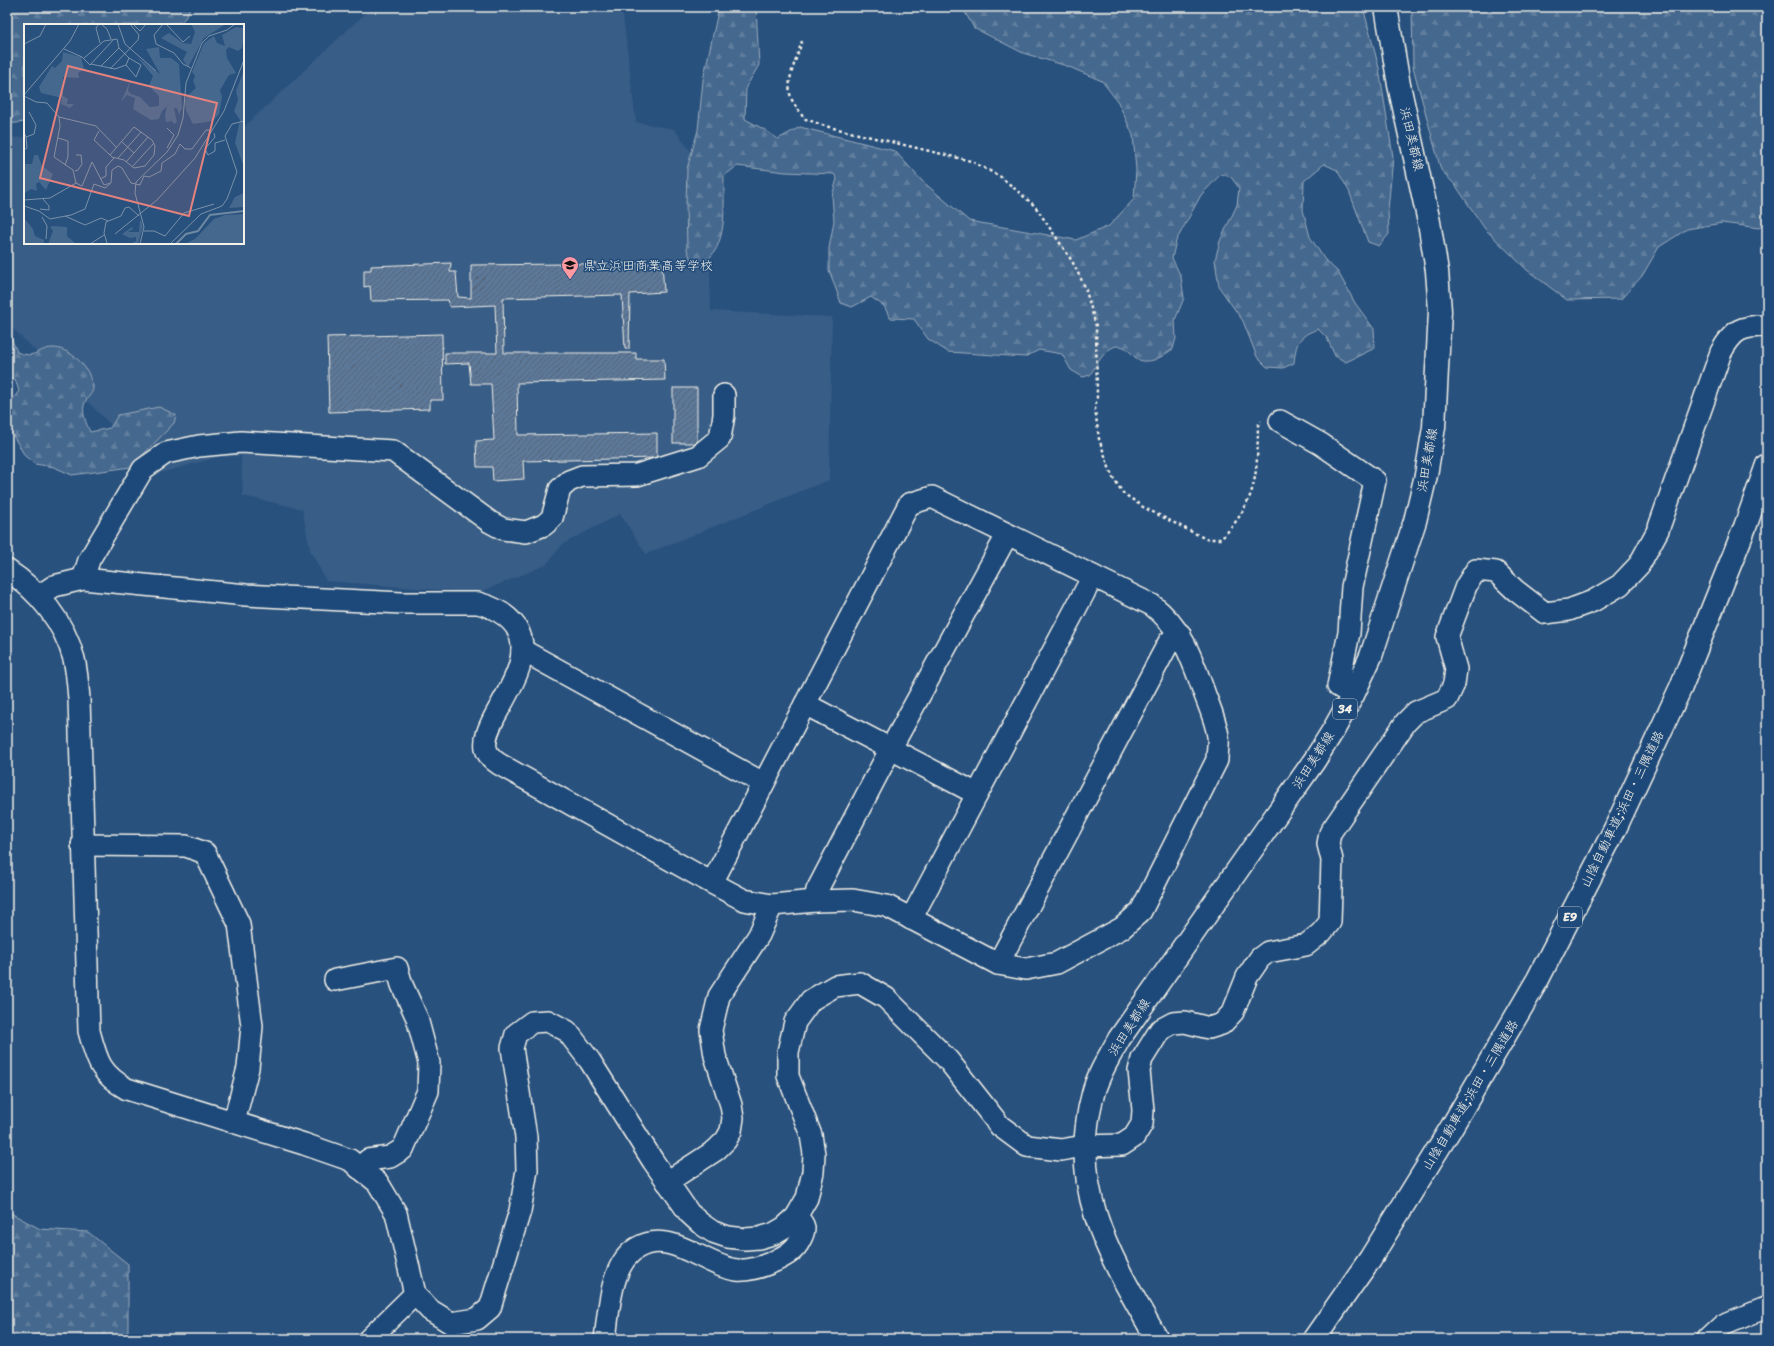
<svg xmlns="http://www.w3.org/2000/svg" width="1774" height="1346" font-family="Sriracha,'Klee One',sans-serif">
	<defs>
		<pattern id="forest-firs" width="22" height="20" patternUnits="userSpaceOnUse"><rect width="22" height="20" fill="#45688e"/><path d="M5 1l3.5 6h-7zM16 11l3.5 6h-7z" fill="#607e9e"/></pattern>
		<pattern id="building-hatch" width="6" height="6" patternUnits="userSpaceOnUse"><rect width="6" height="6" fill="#5b7899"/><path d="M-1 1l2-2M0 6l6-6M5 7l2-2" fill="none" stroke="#536274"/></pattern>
	</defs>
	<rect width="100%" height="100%" fill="#28517e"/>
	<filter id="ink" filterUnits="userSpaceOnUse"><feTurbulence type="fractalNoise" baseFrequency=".025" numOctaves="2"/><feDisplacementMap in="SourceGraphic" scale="8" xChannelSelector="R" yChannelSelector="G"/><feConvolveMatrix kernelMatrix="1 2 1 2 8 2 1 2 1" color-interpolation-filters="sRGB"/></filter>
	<g filter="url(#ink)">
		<path fill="#375d86" d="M372,7H622L636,122L674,129L707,173L711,311L832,317L829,480L646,554L620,514L563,544L546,565L478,593L326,581L310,550L302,509L243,496L241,456L218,457L160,473L7,323V138L25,137V243H243V128Z"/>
		<g fill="url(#forest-firs)" stroke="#9cacbb">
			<path d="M7,7H190C182,31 176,18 158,25H25V122L7,124Z"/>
			<path d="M719,7H756L759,65L746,87L745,119L765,130L778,139L800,127L895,151L922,181L969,221L1076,240L1109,226L1134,199L1136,170L1133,135L1118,102L1102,81L1067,66L1023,53L974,28L962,7H1363L1379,68L1393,157L1388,210L1389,234L1379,246L1368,242L1349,191L1337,170L1324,164L1304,181L1303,210L1310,237L1325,260L1338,272L1355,303L1374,329L1375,348L1346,362L1335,356L1327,338L1318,329C1298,336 1296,343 1294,363L1283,368L1267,367L1257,357L1243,321L1219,287L1215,260L1220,241L1237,205L1239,188L1231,177L1221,174L1201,195L1176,241L1172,258L1181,277L1184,298L1175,320L1176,338L1173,349C1165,354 1157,361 1147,361C1138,362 1135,357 1129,351C1112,334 1097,364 1090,375L1083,377L1071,370L1062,354L1039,350L1025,357L948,352L928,339L914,319L890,318L884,306L871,297L852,307L841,303L829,270V248L834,221L832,196L837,179L834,174L785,172L737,166L724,176C723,202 730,249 701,264L691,260L687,249L686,204L687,169L698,130L703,80Z"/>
			<path d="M1412,7H1767V223L1759,228L1722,223L1687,229L1659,247L1642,276L1621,299L1567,300L1527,270L1485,229L1456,186L1441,170L1413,67Z"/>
			<path d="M7,303L10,317V335L17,352C36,360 38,348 53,348C68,348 85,363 90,377C90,380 93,383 93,386C94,393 88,396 85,402C81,412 86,423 90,432L110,428L118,415L159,407L176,415L174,423L131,467L72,475L54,467L35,464L25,456L11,432L7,414V407L19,391L15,379L7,378Z"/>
			<path d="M7,1211L40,1229L88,1232L128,1264V1339H7Z"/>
		</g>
		<g fill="url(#building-hatch)" stroke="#f4f1e8">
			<path d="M451,263L450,272H456L458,297L471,298V265L662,263L664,292L630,294L629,349H625L622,295L503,298L504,353H636V359H664L665,380L517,383L518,435L657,433V458L523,461L524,479L493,481L492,467H477L476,441L494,440L491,384H471L469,363L445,364V353H497L495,305L450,307L448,300L371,301L370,286L364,287V270H371V266Z"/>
			<path d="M442,334L443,400H430V409L329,412L327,337Z"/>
			<rect x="673" y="388" width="24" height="55"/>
		</g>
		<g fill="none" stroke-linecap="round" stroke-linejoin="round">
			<g stroke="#f4f1e8" stroke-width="24">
				<g id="minor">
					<path d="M1280,421L1321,444L1375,481L1352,587L1349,633L1338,686L1353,695"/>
					<path d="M7,570C39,591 64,622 74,659C77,672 78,686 79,699L89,1031C97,1060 99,1073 127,1089L304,1144L350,1160L378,1183L396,1213L415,1294L430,1310L451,1323L477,1319L490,1308L520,1211L527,1170L526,1137L512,1048L516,1034L532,1022L548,1021L567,1031L590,1061L653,1161L689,1213L700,1223L713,1232L728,1237L745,1239L759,1238L773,1234L785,1227L796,1217L807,1198L813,1172L814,1154L811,1135L788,1076V1052L795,1022L811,1000L835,986L860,983L886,998L948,1060L1000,1126L1027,1146L1061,1150L1084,1146L1122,1145L1134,1137L1142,1124L1143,1110L1139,1071L1142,1059L1160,1030L1173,1023L1185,1022L1209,1028L1222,1024L1233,1012L1247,977L1260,958L1268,952L1306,945L1321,933L1330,922L1332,860L1328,844L1330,833L1406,722L1416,712L1447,699L1454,684L1456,669L1447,637L1466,586L1476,570L1496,572L1515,590L1545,613L1569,610L1593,601L1620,585L1639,565L1658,530L1721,352C1734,329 1741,326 1767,326"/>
					<path d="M83,579L89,560L143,469L166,453L199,446L241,442L393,451L490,522L503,529L526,532L544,525L552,518L560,489L569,481L582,476L637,475L698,456L720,438L724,415V395"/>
					<path d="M39,596L54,586L83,579L246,595L402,603H478C493,607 507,614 516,627C534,655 508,691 495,716C490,726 484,737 486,748C487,755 493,760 499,764L712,883L744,900L772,905L815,901L853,900L887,906L998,964L1026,969L1057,963L1122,928L1141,911L1217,760C1217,752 1219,743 1218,736C1216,722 1210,708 1205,695C1192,659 1183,629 1152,605L932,497L909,504L712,883"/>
					<path d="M522,650L763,783"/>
					<path d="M805,704L977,794"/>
					<path d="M82,845L186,846L205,853L239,924L252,1026L248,1068L234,1122"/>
					<path d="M815,901L817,890L891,748L1007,535"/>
					<path d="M911,919L1093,576"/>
					<path d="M998,964L1169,642L1180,634"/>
					<path d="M335,980L397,968L402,985L417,1018L429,1063L428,1091L403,1149L390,1157L368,1160L359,1168"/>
					<path d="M667,1182L716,1150L726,1140L731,1131L733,1118L731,1105L715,1056L711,1030L719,996L759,935L772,905"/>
					<path d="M369,1339L415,1294"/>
					<path d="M605,1339C609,1311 610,1264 637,1248C671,1228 704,1266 737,1270C749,1271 764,1266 775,1261C785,1256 795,1251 800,1240C806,1229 806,1225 796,1217"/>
					<path d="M1708,1339L1723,1325L1767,1307"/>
				</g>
			</g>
			<g stroke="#f4f1e8" stroke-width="25">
				<path id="major" d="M1157,1339C1111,1258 1067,1190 1093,1094C1098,1074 1110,1056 1119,1039L1314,761L1334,729L1353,695L1371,656L1415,521L1426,475L1434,427L1440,311L1437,271L1429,222L1399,85L1386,7"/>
			</g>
			<g stroke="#f4f1e8" stroke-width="25">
				<path id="highway" d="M1314,1339L1370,1259L1451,1128L1538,979L1615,829L1681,687L1745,527L1767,465"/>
			</g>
			<path stroke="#f4f1e8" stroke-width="2.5" stroke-dasharray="3 3" stroke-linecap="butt" d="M802,41C797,59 784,82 792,100C795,107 801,111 803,118L825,126L971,161L1001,177L1035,206L1072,261L1085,287L1096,326L1097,397L1095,409L1099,439L1112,476L1123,493L1143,507L1206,539H1221C1258,500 1257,475 1258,425L1261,421"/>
			<use href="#minor" stroke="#1f4a7a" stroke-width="21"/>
			<use href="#major" stroke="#1f4a7a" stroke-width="22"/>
			<use href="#highway" stroke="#1f4a7a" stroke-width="22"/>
		</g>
	</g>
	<defs>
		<g id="school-pin" transform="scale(0.9)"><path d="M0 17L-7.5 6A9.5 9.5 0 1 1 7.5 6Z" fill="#ff9aa2" stroke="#1f4a7a"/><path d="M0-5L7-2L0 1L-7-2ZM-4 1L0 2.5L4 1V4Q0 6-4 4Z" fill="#111"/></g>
	</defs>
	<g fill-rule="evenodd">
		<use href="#school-pin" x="570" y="265"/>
	</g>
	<g text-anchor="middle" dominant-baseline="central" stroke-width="3" stroke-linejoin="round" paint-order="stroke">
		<g fill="#1f4a7a" stroke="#b4bfc7" stroke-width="1">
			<rect x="1333" y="699" width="24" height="20" rx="3"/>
			<rect x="1558" y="907" width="24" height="20" rx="3"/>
		</g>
		<g font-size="12" font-weight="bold" fill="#f4f1e8">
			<text x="1345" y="709">34</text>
			<text x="1570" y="917">E9</text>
		</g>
		<g font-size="13" fill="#f4f1e8" stroke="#1f4a7a">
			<text transform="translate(1412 139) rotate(77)">浜田美都線</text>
			<text transform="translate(1427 460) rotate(-80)">浜田美都線</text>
			<text transform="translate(1313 760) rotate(-57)">浜田美都線</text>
			<text transform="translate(1622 809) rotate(-64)">山陰自動車道;浜田・三隅道路</text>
			<text transform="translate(1129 1027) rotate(-57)">浜田美都線</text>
			<text transform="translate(1470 1095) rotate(-59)">山陰自動車道;浜田・三隅道路</text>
		</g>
		<g font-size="13" fill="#f4f1e8" stroke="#1f4a7a" text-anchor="start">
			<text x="583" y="265">県立浜田商業高等学校</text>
		</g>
	</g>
	<g transform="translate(24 24)">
		<rect width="220" height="220" fill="#28517e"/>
		<path d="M167,0H202L180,14L164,43L159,36L163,28L137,14L145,9L159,19L167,20L171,8ZM219,0H220V15L218,24L214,27L205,23L202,26L203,34L212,49L205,51L196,66L198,73L195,90L189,97L169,100L162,86L161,77L163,72L172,64L169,57L171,52L168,48L180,19L190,12L193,19L201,22L198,11L212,3L219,4ZM135,23L136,34H147L155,40L158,84L155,91L153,84H150L153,98L150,100L148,97L142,98L141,91L143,82L138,87L135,95L127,96L109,85L111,74L103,71L97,78L106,57L104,67L107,70L116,73L126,83L135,82V72L125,62L129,52L113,33L136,50L122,25ZM39,28L57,33L60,45L54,49L55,54L39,53V72L44,75L43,80H50L46,84L37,80L38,74L17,69L15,63L28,42L31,44L38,37ZM220,46V143L211,119L216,96L210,87L214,76L212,67ZM10,131H14L18,142L29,150L22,166L15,158L12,160L13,167L7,165L1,169L0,140H8ZM220,169V183L205,184L211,173ZM220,190V220H161L171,215L190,195L201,191ZM0,194L9,205L11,212L20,216V220H0ZM116,195L119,202L114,220H106L112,217V213L106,214L98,210L108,203L109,205L104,208H115ZM29,202L43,203V212L52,220H24L29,207L26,203Z" fill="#45688e"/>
		<path fill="none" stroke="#6e88a2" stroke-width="2" d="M152,220L162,210L174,207L186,191L220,187"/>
		<path fill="none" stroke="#7a91a8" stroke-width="1" d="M75,0L72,4L76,19M77,0L83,5L87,15M94,0L101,20L132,47M109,0L116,7L122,0M139,0L130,11L132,20L150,29L159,40L167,44M142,0L159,18L166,12M0,20L16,12L22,0M40,25L58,33L66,41L90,15M60,34L80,17L93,15L95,24L105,34L102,41L91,45L67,40M102,41L112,53L117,41L105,34M77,42L95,24M86,45L114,16L115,11L106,0M0,71L46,17L55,0M0,72L12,78L23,79L35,93L36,102L30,133L49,146L52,159M35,93L72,102L92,123M143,104L150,111L143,124M75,107L70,116L86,131L88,133L100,136L110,144L121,142L130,131L131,122L128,116L110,103L86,131M0,108L2,113L10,110L12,101L5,88M190,109L191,113L181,125L184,131L191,127V119L201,116M34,114L44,117V133L41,141M97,117L110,129M0,126L3,124L2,113M94,134L117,108M102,138L124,113M108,143L130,119M51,147L54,146L58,140L57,131H52M76,155L82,152V143L90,134M52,159L58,162L68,138L80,161L87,159L88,146L94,142L98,144L107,159L116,161L120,152L125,153L137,147L138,139L151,130L156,120L161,125H168L182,106H186M0,176L26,174L52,159M0,182L15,187L26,195L47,191L61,185L70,160L81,164L86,160M16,185L25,186V182L19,175M41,192L61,201L77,194L84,197M18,193L23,202L22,215M120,207H130L141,212L160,189L190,180M91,210L133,176L171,134L200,87L220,36M83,219L80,209L82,198L97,192L101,184L105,183L115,192M66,220L80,211M116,220L120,203L111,169L112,158L143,128L154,111L159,94L162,59L178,19L185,12L203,6L211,0M146,220L177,190L198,182L203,175L213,148L201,112L208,100L220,97"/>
		<path fill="#e4827e" fill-opacity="0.15" stroke="#e4827e" stroke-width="2" d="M44,42L193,79L165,192L16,154Z"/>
		<rect width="220" height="220" fill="none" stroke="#f4f1e8" stroke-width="2"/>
	</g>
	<rect width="1774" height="1346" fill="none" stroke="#1f4a7a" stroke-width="24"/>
	<rect x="12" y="12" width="1750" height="1322" fill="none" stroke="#f4f1e8" stroke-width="1.5" filter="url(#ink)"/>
</svg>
